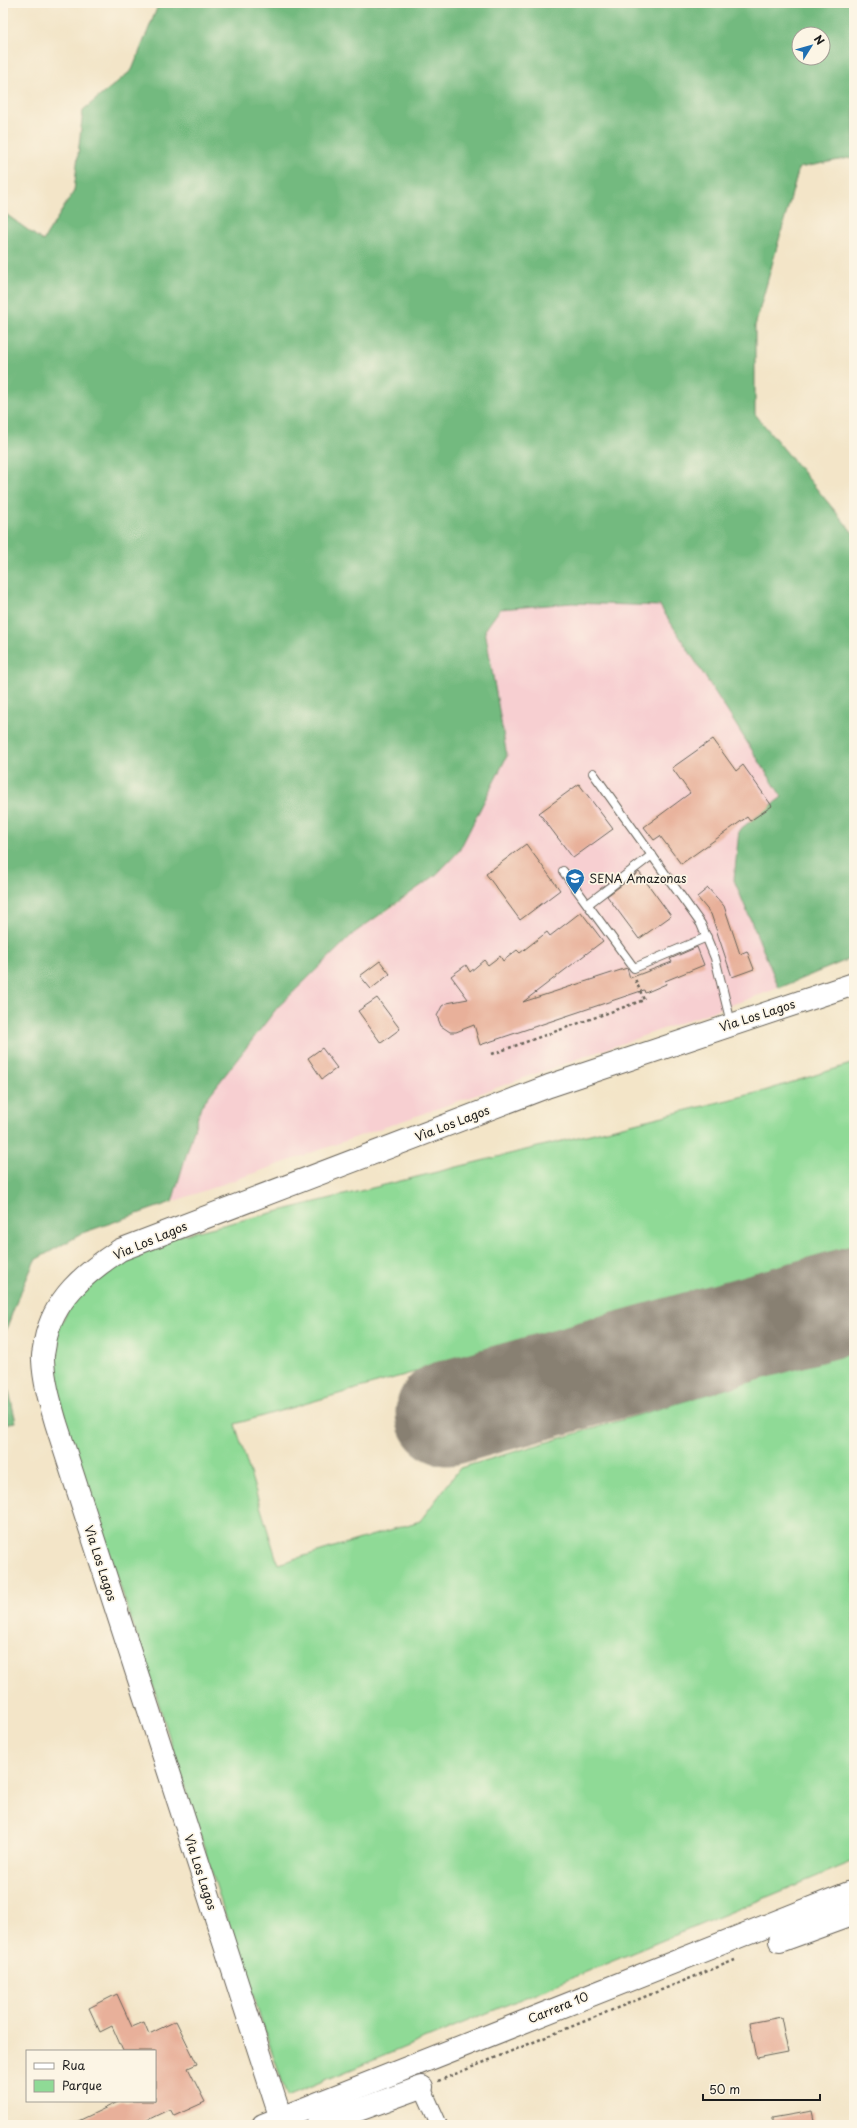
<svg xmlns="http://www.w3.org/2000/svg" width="857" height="2128" font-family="'Playpen Sans',sans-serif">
	<rect width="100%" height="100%" fill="#fcf5e5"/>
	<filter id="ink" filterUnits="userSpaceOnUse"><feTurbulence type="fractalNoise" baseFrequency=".025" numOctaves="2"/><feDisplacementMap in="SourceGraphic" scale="8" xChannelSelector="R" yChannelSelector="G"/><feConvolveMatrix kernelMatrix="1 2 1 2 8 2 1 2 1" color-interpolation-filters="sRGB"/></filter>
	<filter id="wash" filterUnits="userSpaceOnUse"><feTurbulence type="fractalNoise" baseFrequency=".012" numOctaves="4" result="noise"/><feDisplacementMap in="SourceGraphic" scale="16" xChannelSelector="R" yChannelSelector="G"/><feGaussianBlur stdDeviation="0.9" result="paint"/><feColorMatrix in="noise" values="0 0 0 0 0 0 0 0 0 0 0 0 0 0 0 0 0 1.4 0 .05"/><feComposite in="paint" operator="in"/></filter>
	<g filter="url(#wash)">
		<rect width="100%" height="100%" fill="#f3e5c8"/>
		<path fill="#f7cfd1" d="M572,603L660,606L782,797L739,830L734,880L779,988L172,1202L201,1106L277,1008L354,933L390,909L436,875L459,851L507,756L485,630L500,609Z"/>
		<path fill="#8fda96" stroke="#567b59" d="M854,1063V1245L235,1424L278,1564L420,1521L460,1468L854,1351V1861L287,2096L223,1908L145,1660L64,1421L50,1360L53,1338L79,1290L150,1243L764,1091Z"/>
		<g fill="#73ba7f" stroke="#486b4e" fill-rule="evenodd">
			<path d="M159,3H854V157L799,168L755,326V414L854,534V957L779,988L734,880L739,830L782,797L660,606L572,603L500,609L485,630L507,756L459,851L436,875L354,933L277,1008L201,1106L172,1202L85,1232L35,1260L16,1303L3,1338V212L43,241L74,191L83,110L132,70ZM799,34H823V58H799Z"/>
			<path d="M3,1365L16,1422L3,1424Z"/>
		</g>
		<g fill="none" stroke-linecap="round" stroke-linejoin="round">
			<path stroke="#888072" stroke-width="105" d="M448,1413L854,1299"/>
		</g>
		<g id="blocks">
			<g fill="#e8b09a">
				<path d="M713,739L736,771L743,765L772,806L750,821L747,817L681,864L660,836L654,840L644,827L690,793L672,768Z"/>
				<path d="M579,784L613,829L573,858L539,813Z"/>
				<path d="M526,844L560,890L520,920L486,874Z"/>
				<path d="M639,872L671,916L639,939L607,896Z"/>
				<path d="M708,888L724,906L740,954L747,951L754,969L732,977L711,914L697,897Z"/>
				<path d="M581,912L603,941L523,1002L627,968L630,978L672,962L670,959L697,947L704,965L665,981L666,984L645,993L644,990L480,1045L474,1025L456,1032H450L441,1026L437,1016L442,1006L447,1003L468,999L451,976L466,965L470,972L484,960L488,965L500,956L503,961L517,950L520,953L547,932L550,936Z"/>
				<path d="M380,961L390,974L371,989L360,976Z"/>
				<path d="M377,998L400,1029L381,1043L358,1011Z"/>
				<path d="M322,1048L337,1068L322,1079L308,1058Z"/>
				<path d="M117,1994L132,2027L144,2022L149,2034L176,2021L197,2064L188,2068L205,2102L174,2116L170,2109L137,2125H70L120,2101H155V2051H123L112,2026L100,2032L89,2008Z"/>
				<path d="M781,2017L788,2052L757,2058L750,2023Z"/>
				<path d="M812,2111L815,2125H772V2118Z"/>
			</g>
		</g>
	</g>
	<g filter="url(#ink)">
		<use href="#blocks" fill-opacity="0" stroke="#676258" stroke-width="1"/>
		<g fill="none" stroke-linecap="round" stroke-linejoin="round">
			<g stroke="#676258" stroke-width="10">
				<g id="lane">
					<path d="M593,773L701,924L715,958L731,1023"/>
					<path d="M563,871L634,968L707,937"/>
					<path d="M588,904L652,855"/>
				</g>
			</g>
			<g stroke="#676258" stroke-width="18">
				<path id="street" d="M422,2087L439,2125"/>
			</g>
			<g stroke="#676258" stroke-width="24">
				<g id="secondary">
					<path d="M780,1941L854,1914"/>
					<path d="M263,2125L854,1891"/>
					<path d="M283,2125L56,1423C50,1402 44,1382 43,1360C42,1354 45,1348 45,1342C53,1299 85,1273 120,1250L549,1086L854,984"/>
					<path d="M317,2125L422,2087"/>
				</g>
			</g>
			<g stroke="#676258" stroke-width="2.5" stroke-dasharray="3 3" stroke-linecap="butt">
				<path d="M492,1054L644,1000L635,979"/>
				<path d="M438,2081L735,1960"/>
			</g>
			<use href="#lane" stroke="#fff" stroke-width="8"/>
			<use href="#street" stroke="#fff" stroke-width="16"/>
			<use href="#secondary" stroke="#fff" stroke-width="22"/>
		</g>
	</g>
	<defs>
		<g id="university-pin" transform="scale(1)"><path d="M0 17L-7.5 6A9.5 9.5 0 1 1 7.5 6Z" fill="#1f6fb2" stroke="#fcf5e5"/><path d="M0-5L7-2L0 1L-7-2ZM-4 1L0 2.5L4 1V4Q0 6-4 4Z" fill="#fff"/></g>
	</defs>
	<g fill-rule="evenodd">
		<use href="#university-pin" x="575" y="878"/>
	</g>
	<g text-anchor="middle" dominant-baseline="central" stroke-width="3.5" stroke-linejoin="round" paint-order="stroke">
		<g font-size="12" fill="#1c1c1c" stroke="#fcf5e5" text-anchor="start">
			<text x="589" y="878">SENA Amazonas</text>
		</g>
		<g font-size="12" fill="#1c1c1c" stroke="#fcf5e5">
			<text transform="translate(757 1015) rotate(-18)">Vìa Los Lagos</text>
			<text transform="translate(452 1123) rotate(-21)">Vìa Los Lagos</text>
			<text transform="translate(150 1240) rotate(-23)">Vìa Los Lagos</text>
			<text transform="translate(101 1563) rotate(72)">Vìa Los Lagos</text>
			<text transform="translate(201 1872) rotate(72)">Vìa Los Lagos</text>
			<text transform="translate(558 2007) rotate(-22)">Carrera 10</text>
		</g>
	</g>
	<rect width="857" height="2128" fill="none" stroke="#fcf5e5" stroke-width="16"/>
	<rect x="26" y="2050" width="130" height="52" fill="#fcf5e5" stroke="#a29e95"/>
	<rect x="34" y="2063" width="20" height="6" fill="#ffffff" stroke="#a29e95"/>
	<text x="62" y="2070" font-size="12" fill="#1c1c1c">Rua</text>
	<rect x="34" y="2080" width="20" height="12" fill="#8fda96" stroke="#a29e95"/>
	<text x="62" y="2090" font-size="12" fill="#1c1c1c">Parque</text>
	<g transform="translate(811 46) rotate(53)"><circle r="19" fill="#fcf5e5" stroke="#a29e95"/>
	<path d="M0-3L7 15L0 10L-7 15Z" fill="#1f6fb2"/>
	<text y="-6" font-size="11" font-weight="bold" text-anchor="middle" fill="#1c1c1c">N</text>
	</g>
	<path d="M703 2094v6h117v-6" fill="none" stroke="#1c1c1c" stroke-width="2"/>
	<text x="709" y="2094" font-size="12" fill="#1c1c1c" stroke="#fcf5e5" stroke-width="3" paint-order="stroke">50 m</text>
</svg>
